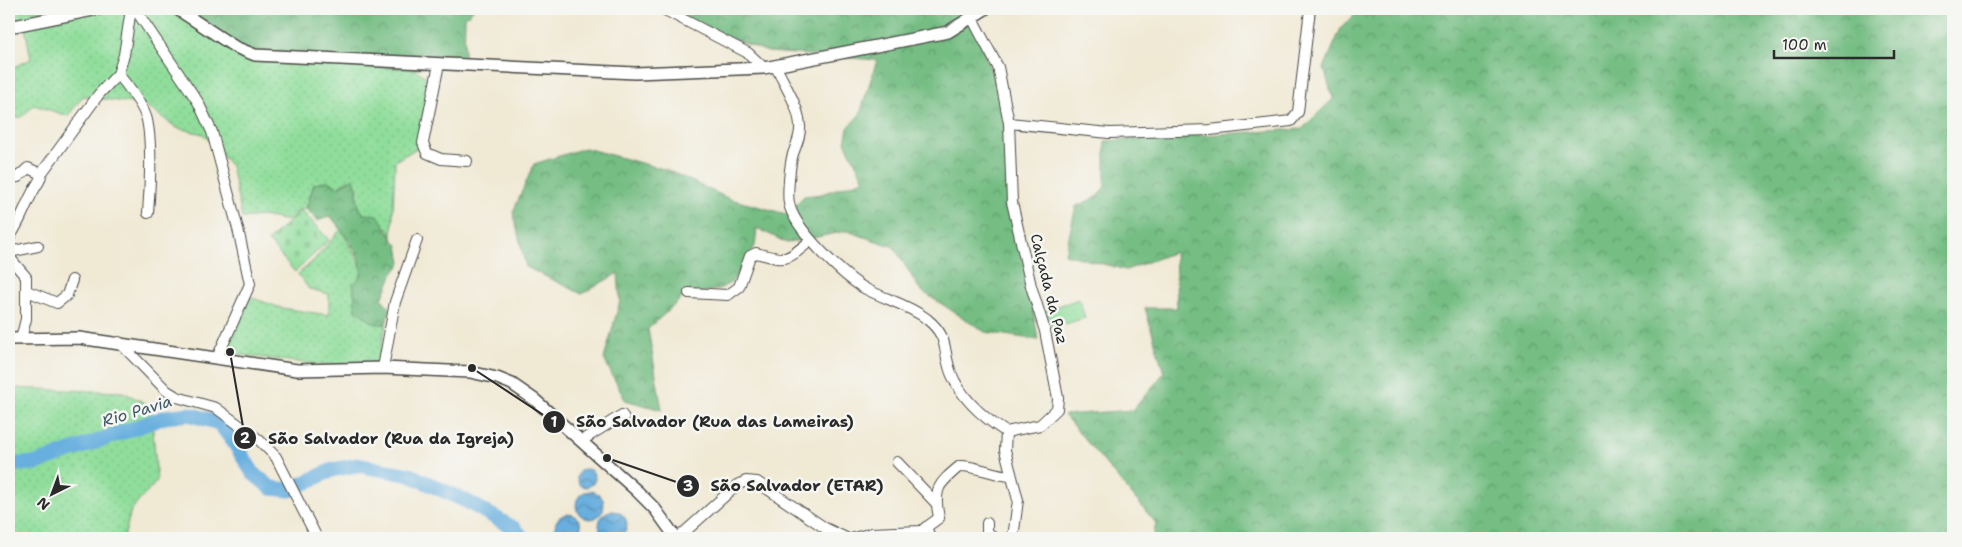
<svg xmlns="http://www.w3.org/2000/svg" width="1962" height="547" font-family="'Shantell Sans',sans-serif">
	<defs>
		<pattern id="grass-dots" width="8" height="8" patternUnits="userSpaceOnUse" patternTransform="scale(1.25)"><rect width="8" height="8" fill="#90de9b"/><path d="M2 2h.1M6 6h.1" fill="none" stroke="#7cbf86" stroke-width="1.8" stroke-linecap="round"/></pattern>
		<pattern id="forest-crowns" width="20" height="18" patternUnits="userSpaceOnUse" patternTransform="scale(1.25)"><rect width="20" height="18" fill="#74bd83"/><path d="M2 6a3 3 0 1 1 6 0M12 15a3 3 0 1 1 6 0" fill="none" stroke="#5f9a6b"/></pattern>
		<pattern id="cemetery-stones" width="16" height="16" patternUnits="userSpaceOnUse" patternTransform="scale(1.25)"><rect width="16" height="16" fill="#90de9b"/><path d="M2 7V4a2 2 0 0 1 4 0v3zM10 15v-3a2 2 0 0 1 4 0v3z" fill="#7cbf86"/></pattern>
		<pattern id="water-waves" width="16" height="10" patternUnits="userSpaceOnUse" patternTransform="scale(1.25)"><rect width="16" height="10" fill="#68afdf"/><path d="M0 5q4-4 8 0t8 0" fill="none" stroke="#568fb5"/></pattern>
	</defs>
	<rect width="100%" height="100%" fill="#f6f6f2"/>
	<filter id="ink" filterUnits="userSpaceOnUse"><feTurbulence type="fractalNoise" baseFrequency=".02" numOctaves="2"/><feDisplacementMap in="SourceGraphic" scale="10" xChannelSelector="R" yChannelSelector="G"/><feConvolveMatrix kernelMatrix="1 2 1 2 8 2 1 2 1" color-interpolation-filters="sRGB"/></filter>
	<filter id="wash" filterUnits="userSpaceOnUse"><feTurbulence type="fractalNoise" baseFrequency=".0096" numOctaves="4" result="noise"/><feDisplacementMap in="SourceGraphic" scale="20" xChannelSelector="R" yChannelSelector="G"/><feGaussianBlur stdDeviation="1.12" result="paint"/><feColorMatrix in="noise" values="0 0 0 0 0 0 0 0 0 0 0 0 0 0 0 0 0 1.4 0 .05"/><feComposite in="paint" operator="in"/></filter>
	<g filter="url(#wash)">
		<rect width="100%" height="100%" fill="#f0e9d4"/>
		<g fill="url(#grass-dots)" stroke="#5e8463">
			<path d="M9,9H182L255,59L285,63L414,69L424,75L429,83L417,148L395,161L392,240L389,229C368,218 353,214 358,187L348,180L337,187L314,184L306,209L299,210L289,221L262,216L242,218L231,166L203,134L177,128L145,105L83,96L68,116L34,105L22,117L9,119V69L31,59L26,32L20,21L9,20Z"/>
			<path d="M341,229L362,268L356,310L375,323L386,324L378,363L321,365L233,354L228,347L250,297L281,308L329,315V294L309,289L298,274L312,262Z"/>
			<path d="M9,388L123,392L151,406L157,481L131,510L124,538H9Z"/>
		</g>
		<g fill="url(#forest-crowns)" stroke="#507457">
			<path d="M182,9H474L465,18L464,59L414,69L285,63L255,59Z"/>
			<path d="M654,9H981L972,18L1000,96L1038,340L985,332L920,290L894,247L847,231L787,243L757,228L755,246L732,282L719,289L683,297L648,329L662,410L625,400L604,359L620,301L618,273L582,294L526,267L513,212L534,164L585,148L667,170L730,199L786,214L804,196L821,194L864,180L845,142L848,128L860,114L877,60L768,52Z"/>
			<path d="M1361,9H1953V538H1153L1156,523L1064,415L1133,410L1164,373L1145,308H1177L1175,252L1126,270L1065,254L1076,206L1097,197L1105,186V141L1302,129L1333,99L1324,68L1341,28Z"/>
			<path d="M354,178C360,193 353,197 363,214L378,215C385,225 390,238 398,245L401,263L392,275L382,299L390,308L386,324H375L356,310L353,284C356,281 360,278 361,275C366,260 340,227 330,216L318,221L306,209L314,184L328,181L338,187Z"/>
		</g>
		<path fill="url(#cemetery-stones)" stroke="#5e8463" d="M301,210L329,240L295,272L268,241Z"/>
		<path fill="#90de9b" stroke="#5e8463" d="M1079,299L1085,318L1052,328L1046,310Z"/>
		<g fill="url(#water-waves)" stroke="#4a6d85">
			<circle cx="586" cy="478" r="9"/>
			<circle cx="590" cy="505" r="14"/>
			<circle cx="613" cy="525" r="14"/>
			<circle cx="568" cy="527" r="13"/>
		</g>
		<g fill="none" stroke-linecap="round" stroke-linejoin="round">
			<path stroke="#68afdf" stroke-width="15" d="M9,467L18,464L37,463L165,417L189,414L219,423L233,441L253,473L271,488L290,490L332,470L357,465L410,475L468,502L515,529L523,538"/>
		</g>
	</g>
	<g filter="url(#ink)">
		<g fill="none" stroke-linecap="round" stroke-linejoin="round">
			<g stroke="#494844" stroke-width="12">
				<g id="minor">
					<path d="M135,9L198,102L212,132L238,229L250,284L217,358"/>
					<path d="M663,9L748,53L764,68"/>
					<path d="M972,18L998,67L1009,123L1012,202L1031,286L1045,331L1058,398L1057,409L1040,425L1006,432L1005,450L1018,500L1013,538"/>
					<path d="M439,64L423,143L427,153L441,159L467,161"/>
					<path d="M776,67C784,84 799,106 800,126C801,136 796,145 793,154C790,163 787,194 789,203C793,228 845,278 866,289C887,300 909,305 927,319C950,338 942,349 951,373C961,398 984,418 1006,432"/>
					<path d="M118,74C127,85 144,106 147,120C152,143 150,188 148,213"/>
					<path d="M1009,123L1109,133L1210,130L1291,121L1298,112L1310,9"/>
					<path d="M9,178L18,177L28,168L41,174L99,94L118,74L124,55L131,9"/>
					<path d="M9,238C21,221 25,205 35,188C38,182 41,181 41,174"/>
					<path d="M9,252L38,246"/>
					<path d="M9,257L26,277V319L21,339"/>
					<path d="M27,291L57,303L67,295L72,280"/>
					<path d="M689,293L728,295L739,287L750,256L756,253C787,261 785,262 810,241"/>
					<path d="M119,342L167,391L177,397L216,408L258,439L276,457L317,538"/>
					<path d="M383,368L395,302L417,240"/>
					<path d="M581,441L622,415L624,418"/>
					<path d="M897,462L935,502"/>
					<path d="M987,523V531L993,538"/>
					<path d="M926,527L930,538"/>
					<path d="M678,538L737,485L746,481L757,482L825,528L846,538"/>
					<path d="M854,538L872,533L921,531L939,518C933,489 938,484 960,466C978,466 993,475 1011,476"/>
				</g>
			</g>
			<g stroke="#494844" stroke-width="14">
				<g id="tertiary">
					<path d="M177,9L235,47L255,55L635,73L764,68L948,32L985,9"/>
					<path d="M9,27L98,9"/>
					<path d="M9,339L79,338L297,370L383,368L470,372L497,378L512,384L535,400L637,491L655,509L676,538"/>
				</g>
			</g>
			<use href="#minor" stroke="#fff" stroke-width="10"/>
			<use href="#tertiary" stroke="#fff" stroke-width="11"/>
		</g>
	</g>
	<g text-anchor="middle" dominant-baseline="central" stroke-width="5" stroke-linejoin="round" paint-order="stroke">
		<g font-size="15" fill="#2b2b2b" stroke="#f6f6f2">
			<text transform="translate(1049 289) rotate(76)">Calçada da Paz</text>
		</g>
		<g font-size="16" font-style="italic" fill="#40596a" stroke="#f6f6f2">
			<text transform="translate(137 411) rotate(-17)">Rio Pavia</text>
		</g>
	</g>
	<path fill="none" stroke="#2b2b2b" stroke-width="2" d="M472 368L554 422M230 352L245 438M607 458L688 486"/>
	<g fill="#2b2b2b" stroke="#f6f6f2" stroke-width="2">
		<circle cx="472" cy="368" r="5"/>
		<circle cx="230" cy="352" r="5"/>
		<circle cx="607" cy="458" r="5"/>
		<circle cx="554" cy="422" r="12"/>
		<circle cx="245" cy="438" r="12"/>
		<circle cx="688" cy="486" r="12"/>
	</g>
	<g font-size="15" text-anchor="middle" font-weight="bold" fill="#fff">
		<text x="554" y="427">1</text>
		<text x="245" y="443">2</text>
		<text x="688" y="491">3</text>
	</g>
	<g font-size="16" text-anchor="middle" font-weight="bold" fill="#2b2b2b" stroke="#f6f6f2" stroke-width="5" stroke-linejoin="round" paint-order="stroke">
		<text x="715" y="427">São Salvador (Rua das Lameiras)</text>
		<text x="391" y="444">São Salvador (Rua da Igreja)</text>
		<text x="797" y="491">São Salvador (ETAR)</text>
	</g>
	<rect width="1962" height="547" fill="none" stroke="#f6f6f2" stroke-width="30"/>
	<g transform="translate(52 494) rotate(222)" stroke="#f6f6f2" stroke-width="4" paint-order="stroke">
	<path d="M0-4L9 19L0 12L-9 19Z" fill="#2b2b2b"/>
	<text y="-8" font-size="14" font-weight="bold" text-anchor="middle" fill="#2b2b2b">N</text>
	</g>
	<path d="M1774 50v8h120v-8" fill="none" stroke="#2b2b2b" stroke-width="2.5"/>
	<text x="1782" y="50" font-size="15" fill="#2b2b2b" stroke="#f6f6f2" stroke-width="4" paint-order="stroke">100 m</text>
</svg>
